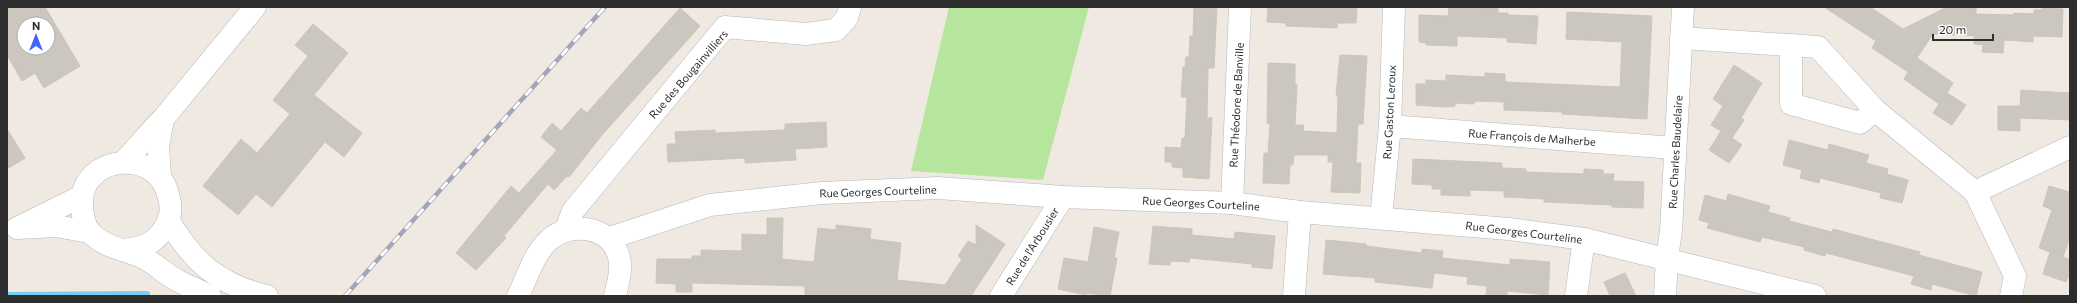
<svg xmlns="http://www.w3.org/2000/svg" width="2077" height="303" font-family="Commissioner,sans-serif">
	<rect width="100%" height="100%" fill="#efe9e1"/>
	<path fill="#b6e59e" d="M949,7H1089L1043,180L911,171Z"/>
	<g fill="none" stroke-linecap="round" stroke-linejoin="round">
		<path stroke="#75cff0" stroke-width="6" d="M7,295L147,294"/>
	</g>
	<g fill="#cbc7bf" stroke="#cbc5ba" fill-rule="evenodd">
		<path d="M7,7H45L80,66L44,88L35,73L22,81L7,55ZM24,24H48V48H24Z"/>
		<path d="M1194,7H1217L1214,68H1208L1207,118H1212L1209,179L1183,177V168L1172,167V162H1165V147L1181,148L1182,138H1185L1187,97H1181L1183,67H1185L1186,57H1189L1190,36H1193Z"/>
		<path d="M1268,7H1357L1356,23H1337V28L1286,26V23L1267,22Z"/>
		<path d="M1449,7L1498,8V13H1508V15L1538,16L1536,44L1507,42V38L1457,36V46L1426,45V43L1419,42V15L1448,16Z"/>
		<path d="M1824,7H1870L1903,29L1947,7H1976V14L2013,15L2014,13L2034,14V10H2042V8L2063,9L2062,37L2033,36V42L2004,40L2003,53L1982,52L1983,45L1974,44V36L1933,34L1917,58L1953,83L1947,93L1966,105L1952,125L1933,113L1939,104L1904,79L1908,72L1872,48L1876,41Z"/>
		<path d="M680,8L700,26L602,135L569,177L567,176L554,190L548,184L504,236L506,238L476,270L456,253L511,186L519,193L557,150L541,137L552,123L561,131L581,108L587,113Z"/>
		<path d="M1567,12L1652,16L1647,119L1562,114L1563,112L1504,110V102L1475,101L1474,104L1455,103V106L1445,107L1416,105V84H1426V80L1446,81V75L1485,77V73L1505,74V82L1620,87L1622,42L1566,39Z"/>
		<path d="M313,24L348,53L314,95L362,133L344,157L325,142L272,207L256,194L238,215L203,186L241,139L257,153L290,114L273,100L308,56L295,45Z"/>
		<path d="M1340,55L1367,56L1363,124H1358L1356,163H1361L1360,193L1331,192L1333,162H1328V155H1294L1293,165H1290L1289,184L1263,183L1264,153H1268L1270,124L1267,123L1268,63L1295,64V84L1297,85L1295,125H1304L1303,131L1337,133L1338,95H1336Z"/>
		<path d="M1734,65L1762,83L1741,118L1744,120L1732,138L1742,145L1729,163L1709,150L1721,131L1711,125L1723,106L1713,99Z"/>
		<path d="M2021,90L2070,93V120L2020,118V131L1998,130V106H2020Z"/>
		<path d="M826,122L827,147L795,149L796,160L745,163V158L668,162L667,144H676L675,132L715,130V133L785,130V124Z"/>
		<path d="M7,129L25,158L7,169Z"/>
		<path d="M1789,140L1828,150L1829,144L1869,155L1866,163L1888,169L1887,174L1908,180L1902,203L1880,198L1881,193L1820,178L1819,183L1800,178L1802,170L1783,165Z"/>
		<path d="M1413,159L1502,163V168L1526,169V172L1584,174V169L1603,170V174H1614L1613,181L1644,182L1643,208L1612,207V205L1544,202V199L1504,197V191L1470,190V196L1441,195V189H1432V185L1412,184Z"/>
		<path d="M2049,186L2070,192V237L2063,257L2070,260V273L2066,282L2043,274L2050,252L2039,248L2052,210L2043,206Z"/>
		<path d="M1728,194L1770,206L1768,212L1790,218L1789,221L1832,232L1833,229L1920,252L1919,255L1982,272L1976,296L1932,284L1931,290L1911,284L1914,276L1826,253L1825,256L1804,250V247L1762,237L1760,242L1707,228L1709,223L1699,220L1705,195L1726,201Z"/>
		<path d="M767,218H783L782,259L814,262L818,228L836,230V225L871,229L870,239L901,243L897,280L945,285L962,259L958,256L968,241L976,245V225L1005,244L971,296H805V286L692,283V292H676V284L656,283L657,259H692V256H701V250L742,251V234L767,235Z"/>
		<path d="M1153,226L1192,229V235L1234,239L1235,232L1275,236L1272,269L1252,267V264L1190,258L1189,262L1171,261L1170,265L1149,264Z"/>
		<path d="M1094,227L1119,232L1114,258H1117L1110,296L1086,293V295L1058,289L1064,258L1088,262Z"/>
		<path d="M1326,240L1366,244V246L1422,253V249L1443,251L1442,258L1510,265V259L1550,262L1548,295L1507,291V296H1486L1487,286L1467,284L1468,277L1434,273L1432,288L1375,282V278L1323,274Z"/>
		<path d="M1625,273L1636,296H1610L1604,282Z"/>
	</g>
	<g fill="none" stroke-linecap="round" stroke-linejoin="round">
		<g stroke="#b4b7c1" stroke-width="23">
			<g id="minor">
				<path d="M1681,38L1818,47L1875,110L1975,192L2015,276L2011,296"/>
				<path d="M1791,45V104L1860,123L1875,110"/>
				<path d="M1390,126L1674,148"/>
				<path d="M123,162C138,148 148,133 163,119L255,7"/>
				<path d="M160,176L158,146L163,119"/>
				<path d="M1975,192L2070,147"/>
				<path d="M82,196L17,228L56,226L89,232"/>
				<path d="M1232,203L1240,7"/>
				<path d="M1381,218L1390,126L1394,7"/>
				<path d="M168,220C193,262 219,285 267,296"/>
				<path d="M566,229L573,211L725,27L806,34L836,30L847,18L850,7"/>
				<path d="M610,238L710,205L822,193L938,188L1063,197L1232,203L1300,212L1509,229L1584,239L1815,296"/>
				<path d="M122,250C145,248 157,243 168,222C171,215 171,205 169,198C159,146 82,155 82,202C82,212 83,225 91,233C105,248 124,249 142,257C154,263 164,273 175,279C186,286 199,290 210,296"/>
				<path d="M518,296C527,278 534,253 549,240C570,221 609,226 618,254C623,267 618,283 615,296"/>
				<path d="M1001,296L1063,197"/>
				<path d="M1294,296L1300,212"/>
				<path d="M1576,296L1584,239"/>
				<path d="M1665,296L1667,258L1671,231L1683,7"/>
			</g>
		</g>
		<use href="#minor" stroke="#fff" stroke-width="22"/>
		<g stroke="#a3a6b8" stroke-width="4.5">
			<path id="rail" d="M345,296L605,7"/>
		</g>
		<use href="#rail" stroke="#fff" stroke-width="3" stroke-dasharray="9" stroke-linecap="butt"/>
	</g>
	<g text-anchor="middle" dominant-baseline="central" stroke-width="3" stroke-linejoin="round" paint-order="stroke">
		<g font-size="11" fill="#2e2e2e" stroke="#fff">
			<text transform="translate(688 74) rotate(-49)">Rue des Bougainvilliers</text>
			<text transform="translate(1236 105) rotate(-87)">Rue Théodore de Banville</text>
			<text transform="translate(1389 112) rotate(-87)">Rue Gaston Leroux</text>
			<text transform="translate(1532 137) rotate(4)">Rue François de Malherbe</text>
			<text transform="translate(1675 152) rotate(-87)">Rue Charles Baudelaire</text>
			<text transform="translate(878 191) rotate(-2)">Rue Georges Courteline</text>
			<text transform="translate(1201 203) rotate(3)">Rue Georges Courteline</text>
			<text transform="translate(1524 232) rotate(7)">Rue Georges Courteline</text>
			<text transform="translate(1032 246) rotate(-58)">Rue de l'Arbousier</text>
		</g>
	</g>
	<rect width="2077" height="303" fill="none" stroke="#2e2e2e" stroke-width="16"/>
	<g transform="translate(36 36)"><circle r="19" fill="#ffffff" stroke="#ababab"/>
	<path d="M0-3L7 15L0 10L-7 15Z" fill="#4264fb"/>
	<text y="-6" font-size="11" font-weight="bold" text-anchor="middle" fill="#2e2e2e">N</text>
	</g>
	<path d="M1933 34v6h60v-6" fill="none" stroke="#2e2e2e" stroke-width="2"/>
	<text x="1939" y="34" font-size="12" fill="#2e2e2e" stroke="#ffffff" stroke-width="3" paint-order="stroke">20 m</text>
</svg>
